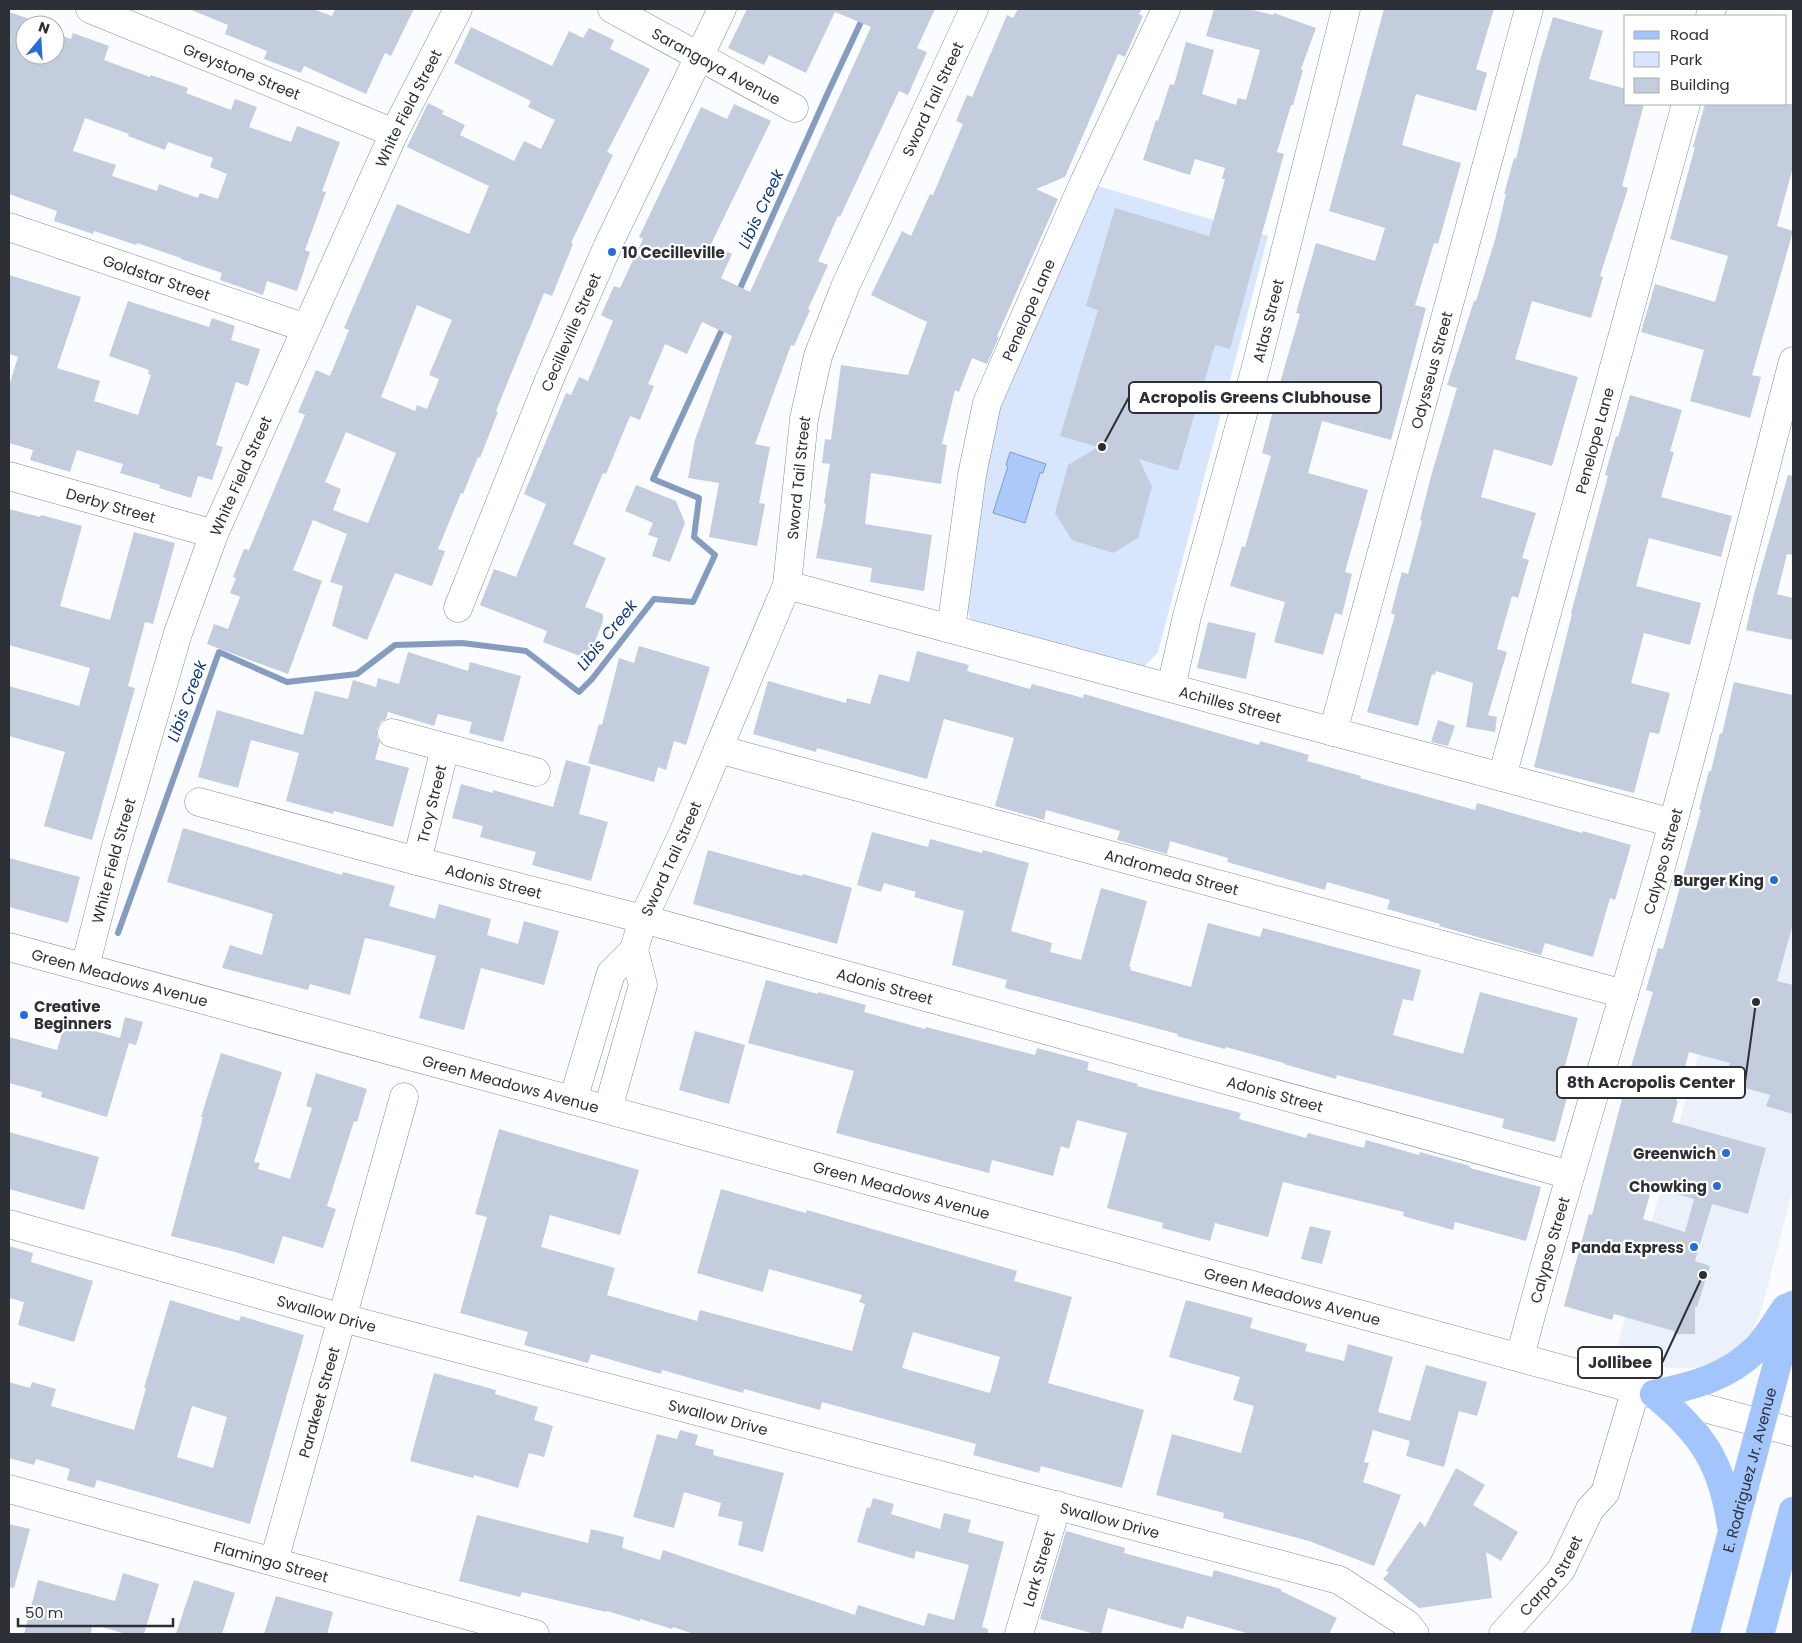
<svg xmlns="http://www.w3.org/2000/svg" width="1802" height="1643" font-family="Poppins,sans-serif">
	<rect width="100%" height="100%" fill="#fafcff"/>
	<path fill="#ebf1fa" d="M1793,704V1189L1761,1311L1753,1330L1736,1349L1715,1363L1693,1368H1668L1644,1364L1615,1355L1758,838Z"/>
	<path fill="#d7e6fd" d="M1098,186L1268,236L1158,652L1144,667L976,625L970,618L967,608L982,485L1000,409Z"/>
	<path fill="#abcaf9" stroke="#859cbe" d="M1010,452L1046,464L1043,473H1040L1025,523L993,513L1008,466L1006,465Z"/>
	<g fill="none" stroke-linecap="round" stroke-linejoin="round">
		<g stroke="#859cbe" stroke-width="6">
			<path d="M738,293L825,99L867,9"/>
			<path d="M118,933L219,652L287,682L357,674L395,645L462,643L526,651L579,692L592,679L654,599L693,602L715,555L694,537L699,498L653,479L725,323"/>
		</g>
	</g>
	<g fill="#c3cddd" fill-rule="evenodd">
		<path d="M189,9H313L332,16L335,9H414L391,56L385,53L366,94L304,66L301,73L264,59L267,51L225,34L228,25Z"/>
		<path d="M747,9H935L917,48L927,52L908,95L899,91L840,217L838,216L818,261L828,265L808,309L810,310L794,346L791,345L755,444L770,447L759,503L765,504L757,546L709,537L719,483L688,478L695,440L732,336L702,322L687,354L665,344L648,384L654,386L640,420L630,416L606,474L603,473L573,544L606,558L585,607L603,614V621L588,659L543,642L547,631L480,605L494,569L516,577L546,504L524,494L566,393L571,395L579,377L588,381L613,321L601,315L614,286L620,288L643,239L639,237L701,107L727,119L734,104L771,121L711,244L732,254L721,278L750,292L871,27L835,12L806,73L769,55L764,65L728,48Z"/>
		<path d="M1018,9H1142L1139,14L1143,16L1125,57L1118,54L1065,177L1036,189L1058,199L997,336L999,337L987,364L972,358L959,392L955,390L942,444L947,445L941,484L871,473L865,524L932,535L924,591L870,582L872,568L816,558L826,504L824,503L830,464L822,463L825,439L831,440L841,365L908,375L927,322L871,295L902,231L911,236L930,194L933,195L963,124L956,121L967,95L972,97L1007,15L1013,18Z"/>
		<path d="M1214,9H1249L1273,15L1274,13L1316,28L1301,69L1303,70L1293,105H1291L1277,152L1284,154L1230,349L1215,345L1178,471L1139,459L1152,487L1138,538L1113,553L1072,540L1055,513L1068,465L1098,447L1060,436L1098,310L1086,306L1115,208L1209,236L1225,179H1222L1225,168L1195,159L1190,175L1143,160L1156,120L1158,121L1170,84L1174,85L1186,42L1214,50L1202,94L1236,105L1238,98L1246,100L1260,50L1206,36Z"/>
		<path d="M1384,9H1494L1476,69L1487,73L1476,111L1416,94L1402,145L1461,163L1438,244L1434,243L1415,305L1426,308L1391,440L1322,421L1308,473L1368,490L1345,572L1352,574L1342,615L1335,613L1323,655L1274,642L1285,602L1230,586L1242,546L1245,547L1271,456L1262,453L1274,407H1273L1300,314L1296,313L1316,243L1375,261L1385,228L1329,211Z"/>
		<path d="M9,12L30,19L29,23L33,25H25V55H55V33L71,39L73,33L109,46L104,60L150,77L151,75L188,88L186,93L231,110L235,99L257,107L249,127L291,142L297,126L340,142L322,191L326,192L305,250L310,252L297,291L267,281L263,295L220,280L222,273L181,259V258L137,243L136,245L94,231L93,234L54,221L57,211L9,194ZM85,118L129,134L128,136L165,150L168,142L213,158L210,167L227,174L218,199L200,193L198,198L159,184L157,191L112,176L116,165L73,151Z"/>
		<path d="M1553,17L1603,31L1589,79L1626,89V104H1644L1622,186L1628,188L1600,276L1603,277L1591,318L1532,301L1515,359L1578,377L1552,466L1494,449L1481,497L1536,513L1522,558L1529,560L1518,598L1512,596L1497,649L1507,652L1488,715L1497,717L1495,732L1466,727L1473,683L1436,671L1435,675L1432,674L1418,726L1367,712L1395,615L1391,613L1402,572L1408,574L1422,521L1420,520L1431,476L1457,388L1447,385L1474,301H1476L1495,240L1506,194H1504L1514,158L1516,159L1539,64Z"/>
		<path d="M471,27L552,66L569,31L583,38L589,28L614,40L610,49L650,69L607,152L613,155L571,243L573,244L552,296L544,293L496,411L498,412L480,458L478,457L463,494L461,493L438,549L445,551L432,586L395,573L367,640L332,626L343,586L330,582L347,534L313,520L293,570L322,581L288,674L207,644L214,624L228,629L240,597L230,593L236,578L233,577L244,549L249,550L305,415L298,412L316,370L330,376L349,330L344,328L397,204L469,234L489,186L407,147L428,103L444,111L442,114L465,125L460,135L514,161L524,141L541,149L555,120L528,107L531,101L454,63ZM417,305L452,320L429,375L439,379L427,409L417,405L415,411L381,397ZM346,432L396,453L368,523L333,510L341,489L325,482Z"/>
		<path d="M1705,104H1793V167L1777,226L1793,231L1752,375L1761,377L1750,418L1690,401L1704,350L1641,332L1655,284L1715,302L1728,256L1670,239L1695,147H1693Z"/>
		<path d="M9,275L81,297L57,368L100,381L94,401L138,415L151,375L148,374L149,370L109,356L128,301L209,327L212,318L235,326L231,340L260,349L248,386L236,382L216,445L223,447L212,480L198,476L191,498L159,488L160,485L120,473L123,464L77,450L70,472L30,460L33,450L9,443V386L18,357L9,354Z"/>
		<path d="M1630,395L1682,410L1670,451L1674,452L1661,497L1732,516L1721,557L1649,538L1636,586L1701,603L1690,645L1644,633L1631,683L1670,693L1659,734L1650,732L1634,793L1534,767L1572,614L1571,613L1608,476L1605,475L1616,436L1618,437Z"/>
		<path d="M1788,475L1793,476V555L1787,554L1777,594L1793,598V640L1746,630L1754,594Z"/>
		<path d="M636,485L676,501L685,523L670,562L652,556L658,538L648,535L653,523L625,511Z"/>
		<path d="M9,509L40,517L41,515L82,526L60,606L110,620L134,532L175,543L153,624L145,622L128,686L135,688L92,840L44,826L65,752L9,736V686L79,706L90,668L9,645Z"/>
		<path d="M1208,622L1256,633L1246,679L1197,668Z"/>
		<path d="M639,646L710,667L686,745L674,741L666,770L658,767L654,782L588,763L599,724L602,725L619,658L634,663Z"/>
		<path d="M917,651L969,665L967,671L1030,689L1032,684L1083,698L1084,694L1259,745L1260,741L1309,755L1307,761L1361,776L1360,778L1475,810L1477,803L1582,833L1583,831L1631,845L1615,900L1610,898L1593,957L1545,943L1541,955L1439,926L1440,924L1387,909L1390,900L1327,882L1325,890L1227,862L1228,858L1170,841L1167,854L1117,840L1120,831L1046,810L1044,820L995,806L1014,738L944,719L927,779L817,748L816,752L753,734L768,681L846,703L847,698L870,704L879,674L909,682Z"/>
		<path d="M408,652L468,671L470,662L521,676L503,742L469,733L472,722L438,714L434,726L388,712L386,719L381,722L377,729V737L380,742L375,759L409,768L393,827L334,811L333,814L286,801L299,753L251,740L238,788L198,777L217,710L303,735L315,691L348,699L353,680L376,687L378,678L399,684Z"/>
		<path d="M1734,682L1793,695V924L1777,981L1793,985V1114L1766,1106L1770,1095L1724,1082L1730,1063L1689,1052L1676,1101H1678L1672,1122L1766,1148L1748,1214L1712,1204L1695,1261L1710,1266L1697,1307H1695V1334H1674V1331L1614,1314L1612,1320L1564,1306L1589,1214L1592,1215L1625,1087L1653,992L1646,990L1658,948L1663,949L1701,810L1699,809L1709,771H1711L1720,733L1722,734ZM1652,1187L1694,1199L1685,1232L1643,1219Z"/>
		<path d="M1438,720L1455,726L1448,746L1431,742Z"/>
		<path d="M566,760L591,767L579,814L608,822L591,881L532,865L536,852L480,837L483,826L452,818L461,784L493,793V790L553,807Z"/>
		<path d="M183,828L342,875L343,872L395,886L389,906L435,919L439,904L491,919L487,935L518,944L524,921L559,931L544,985L481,968L464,1030L419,1018L436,956L380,941L365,938L350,995L310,984L308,990L222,968L230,945L262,955L273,914L167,882Z"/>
		<path d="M872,832L928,847L930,839L982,853L983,850L1029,863L1011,931L1052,943L1050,952L1081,960L1101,888L1147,901L1129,967H1131L1130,970L1191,987L1208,923L1260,937L1263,928L1421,970L1413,1001L1403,999L1393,1035L1463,1054L1480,992L1578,1018L1561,1080L1571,1082L1555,1142L1502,1128L1504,1119L1337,1075L1336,1079L1284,1064V1063L1226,1047L1225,1049L1177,1036L1178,1034L1005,988L1007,980L952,965L964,911L914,897L916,892L884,883L881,892L857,885Z"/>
		<path d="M708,850L802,876L803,874L852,888L837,944L693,904Z"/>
		<path d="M9,858L80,877L68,923L9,907Z"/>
		<path d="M766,980L818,994V992L866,1005L864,1012L925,1029L926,1027L1035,1055L1037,1048L1089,1062L1087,1070L1138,1084L1137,1086L1241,1113L1239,1119L1306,1138L1308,1133L1364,1148L1366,1140L1419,1155L1420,1152L1470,1166V1168L1541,1187L1526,1241L1455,1222L1453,1230L1403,1216L1404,1212L1283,1182L1268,1237L1215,1223L1210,1241L1162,1228L1163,1223L1107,1208L1127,1133L1077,1120L1069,1149L1061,1146L1053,1176L992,1160L989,1173L836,1133L854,1071L748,1043Z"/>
		<path d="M125,1017L143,1022L136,1045L129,1043L107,1117L41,1097L42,1092L9,1083V1037L57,1050L65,1023L120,1038Z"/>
		<path d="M695,1031L745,1045L729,1104L679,1090Z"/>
		<path d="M221,1053L282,1072L254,1162L260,1163L258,1169L290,1179L312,1108L306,1106L316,1073L367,1089L357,1122L354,1121L327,1206L336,1209L323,1248L283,1236L274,1264L235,1252L171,1236L203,1117H201Z"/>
		<path d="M499,1129L639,1170L620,1235L550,1215L541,1247L615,1268L607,1295L697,1321L700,1310L852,1351L865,1304L859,1302L862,1295L769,1269L763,1292L697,1273L721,1189L806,1213L807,1210L1017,1271L1014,1281L1072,1297L1048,1383L1144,1410L1122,1488L1041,1466L1039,1473L973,1455L976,1444L822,1402L820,1410L744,1389L743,1393L662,1370L661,1374L591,1354L588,1363L524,1345L528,1332L460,1313L487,1217L475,1214ZM913,1332L1000,1357L990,1393L902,1368Z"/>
		<path d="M9,1132L99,1157L84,1210L9,1189Z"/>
		<path d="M1310,1226L1331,1231L1322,1264L1301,1259Z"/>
		<path d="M9,1246L33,1253L31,1262L93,1281L74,1342L18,1325L24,1302L9,1298Z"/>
		<path d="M170,1300L239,1321L241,1316L304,1335L250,1524L97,1480L94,1488L67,1480L70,1469L36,1459L34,1465L9,1458V1382L30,1388L32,1382L56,1389L51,1406L134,1430L146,1388H144ZM192,1406L227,1417L213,1468L177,1457Z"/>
		<path d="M1186,1300L1253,1318L1250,1328L1307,1344L1305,1351L1344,1361L1348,1344L1393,1357L1378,1412L1410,1421L1426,1365L1487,1382L1477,1416L1459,1411L1444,1467L1406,1456L1410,1441L1373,1430L1364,1462L1369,1463L1363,1482L1401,1495L1374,1566L1309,1541L1223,1518L1224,1513L1156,1495L1172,1434L1241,1453L1254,1406L1233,1400L1240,1377L1169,1357Z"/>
		<path d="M434,1373L496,1390L495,1394L538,1407L534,1420L553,1426L544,1457L529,1453L518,1488L474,1475L473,1478L410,1461Z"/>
		<path d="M680,1430L698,1435L695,1445L714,1450L713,1455L784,1473L763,1552L738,1545L743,1522L718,1516L721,1503L684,1492L674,1528L633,1517L657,1434L677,1439Z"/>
		<path d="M1456,1468L1485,1485L1473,1505L1518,1532L1501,1561L1486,1552L1492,1598L1419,1608L1383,1579L1389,1572L1386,1571L1420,1521L1425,1527Z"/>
		<path d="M873,1498L894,1504L891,1514L940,1529L944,1513L971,1520L968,1532L1004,1542L982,1627L988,1629V1634H694L673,1627L672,1629L640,1619V1621L607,1611L606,1612L522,1592L520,1597L459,1581L477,1515L588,1543L591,1529L624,1537L622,1548L660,1560L663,1550L855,1615L858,1605L924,1626L928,1613L954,1620L969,1565L916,1551L914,1559L857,1542L867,1507L870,1508Z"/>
		<path d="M9,1524L30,1529L14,1588L9,1587Z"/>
		<path d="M1066,1531L1125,1548L1124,1553L1212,1577L1214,1570L1281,1589V1591L1337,1618L1329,1634H1250L1187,1616L1183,1629L1108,1608L1101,1634H1095L1040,1619Z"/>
		<path d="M123,1573L159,1584L144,1634H126L92,1624L91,1634H24L38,1580L115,1601Z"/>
		<path d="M194,1580L235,1593L222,1634H176Z"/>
		<path d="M276,1596L333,1612L327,1634H264Z"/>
	</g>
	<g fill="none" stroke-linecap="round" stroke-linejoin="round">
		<g stroke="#838c9b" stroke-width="29">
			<g id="minor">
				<path id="s1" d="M90,9L394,133"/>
				<path id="s2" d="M612,9L794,108"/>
				<path d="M1710,16L1712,9"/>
				<path id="s3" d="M9,227L306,328"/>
				<path id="s4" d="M9,476L214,534"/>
				<path id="s5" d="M787,585L1673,823"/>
				<path id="s6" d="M458,608L550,378L610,241L722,9"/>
				<path id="s7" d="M951,629L972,475L987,403L1082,187L1166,9"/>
				<path id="s8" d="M1171,688L1187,616L1257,363L1346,9"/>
				<path id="s9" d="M1333,732L1529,9"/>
				<path d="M392,733L536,772"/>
				<path id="s10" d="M718,749L1624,994"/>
				<path id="s11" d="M1502,777L1686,104"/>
				<path id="s12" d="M199,802L417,861L643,919L1570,1175"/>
				<path id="s13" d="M417,861L445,748"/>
				<path id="s14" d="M9,947L1793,1432"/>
				<path id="s15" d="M85,967L115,850L178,633L214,534L394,133L458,9"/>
				<path id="s16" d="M573,1100L611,973L634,950L643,919L683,833L787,585L804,419L818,356L845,287L974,9"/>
				<path d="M608,1109L643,985L634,950"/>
				<path id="s17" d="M9,1224L343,1318L1339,1580L1407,1624L1415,1634"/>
				<path id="s18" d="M1520,1357C1566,1178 1624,1002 1673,823C1715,669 1753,515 1793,361"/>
				<path id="s19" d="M9,1489L535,1634"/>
				<path id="s20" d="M274,1561L404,1097"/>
				<path id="s21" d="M1019,1634L1057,1505"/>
				<path id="s22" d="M1503,1634L1561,1570L1590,1509L1605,1493L1636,1389"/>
			</g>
		</g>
		<g stroke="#d5d6d7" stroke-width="29">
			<g id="major">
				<path d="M1654,1394C1691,1387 1728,1377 1756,1349C1767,1338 1776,1322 1786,1308"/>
				<path d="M1654,1394C1702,1433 1722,1463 1731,1524"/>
				<path id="s23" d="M1705,1634L1793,1305"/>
				<path d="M1760,1634L1793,1511"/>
			</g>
		</g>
		<use href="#minor" stroke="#fff" stroke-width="28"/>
		<use href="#major" stroke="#a3c5fd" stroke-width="28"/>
	</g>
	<g fill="#266dd9" stroke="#fff" stroke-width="2">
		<circle cx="612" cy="252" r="5"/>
		<circle cx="1774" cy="880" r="5"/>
		<circle cx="24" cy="1015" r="5"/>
		<circle cx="1726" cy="1153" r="5"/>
		<circle cx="1717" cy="1186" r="5"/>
		<circle cx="1694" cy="1247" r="5"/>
	</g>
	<g text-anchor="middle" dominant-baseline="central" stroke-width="4.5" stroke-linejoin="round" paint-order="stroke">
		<g font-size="15" fill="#2c3036" stroke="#fff">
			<text stroke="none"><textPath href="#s2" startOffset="119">Sarangaya Avenue</textPath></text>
			<text stroke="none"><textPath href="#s1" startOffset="164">Greystone Street</textPath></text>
			<text stroke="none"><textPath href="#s16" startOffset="1074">Sword Tail Street</textPath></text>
			<text stroke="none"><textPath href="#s15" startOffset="920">White Field Street</textPath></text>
			<text stroke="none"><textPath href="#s3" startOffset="156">Goldstar Street</textPath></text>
			<text stroke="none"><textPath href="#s7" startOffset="331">Penelope Lane</textPath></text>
			<text stroke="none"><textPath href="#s8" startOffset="380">Atlas Street</textPath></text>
			<text stroke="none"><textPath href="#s6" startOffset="298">Cecilleville Street</textPath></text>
			<text stroke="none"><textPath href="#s9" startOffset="375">Odysseus Street</textPath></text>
			<text stroke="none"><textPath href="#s11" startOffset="349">Penelope Lane</textPath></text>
			<text stroke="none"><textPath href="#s15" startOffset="516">White Field Street</textPath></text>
			<text stroke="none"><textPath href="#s16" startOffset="669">Sword Tail Street</textPath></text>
			<text stroke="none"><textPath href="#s4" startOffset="106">Derby Street</textPath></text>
			<text stroke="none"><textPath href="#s5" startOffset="459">Achilles Street</textPath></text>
			<text stroke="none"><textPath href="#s13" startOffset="59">Troy Street</textPath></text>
			<text stroke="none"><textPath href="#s16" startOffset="264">Sword Tail Street</textPath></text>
			<text stroke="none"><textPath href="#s15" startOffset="110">White Field Street</textPath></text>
			<text stroke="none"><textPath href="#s18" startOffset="516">Calypso Street</textPath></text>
			<text stroke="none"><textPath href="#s10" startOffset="470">Andromeda Street</textPath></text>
			<text stroke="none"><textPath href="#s12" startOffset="305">Adonis Street</textPath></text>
			<text stroke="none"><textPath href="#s14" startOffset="115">Green Meadows Avenue</textPath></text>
			<text stroke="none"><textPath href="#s12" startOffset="710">Adonis Street</textPath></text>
			<text stroke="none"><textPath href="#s14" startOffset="520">Green Meadows Avenue</textPath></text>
			<text stroke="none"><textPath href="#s12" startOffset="1115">Adonis Street</textPath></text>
			<text stroke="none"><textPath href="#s14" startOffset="925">Green Meadows Avenue</textPath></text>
			<text stroke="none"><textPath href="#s18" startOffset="111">Calypso Street</textPath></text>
			<text stroke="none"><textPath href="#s14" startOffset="1330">Green Meadows Avenue</textPath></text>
			<text stroke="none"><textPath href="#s17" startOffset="330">Swallow Drive</textPath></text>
			<text stroke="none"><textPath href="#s20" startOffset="165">Parakeet Street</textPath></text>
			<text stroke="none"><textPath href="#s17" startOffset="735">Swallow Drive</textPath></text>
			<text stroke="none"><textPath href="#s23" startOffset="170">E. Rodriguez Jr. Avenue</textPath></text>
			<text stroke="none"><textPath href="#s17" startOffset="1140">Swallow Drive</textPath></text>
			<text stroke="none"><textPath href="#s19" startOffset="272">Flamingo Street</textPath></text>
			<text stroke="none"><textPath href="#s21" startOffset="68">Lark Street</textPath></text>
			<text stroke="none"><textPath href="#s22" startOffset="76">Carpa Street</textPath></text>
		</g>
		<g font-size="15" font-weight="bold" fill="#2c3036" stroke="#fff" text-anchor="end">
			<text x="622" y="252" text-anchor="start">10 Cecilleville</text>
			<text x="1764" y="880">Burger King</text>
			<text x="34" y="1006" text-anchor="start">Creative<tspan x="34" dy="17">Beginners</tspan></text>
			<text x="1716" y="1153">Greenwich</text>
			<text x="1707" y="1186">Chowking</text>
			<text x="1684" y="1247">Panda Express</text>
		</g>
		<g font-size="16" font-style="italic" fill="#0c397d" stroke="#fff">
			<text transform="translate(761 209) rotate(-65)">Libis Creek</text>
			<text transform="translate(607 635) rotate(-51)">Libis Creek</text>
			<text transform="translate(187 701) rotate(-70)">Libis Creek</text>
		</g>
	</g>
	<path fill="none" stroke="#2c3036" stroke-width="2" d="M1102 447L1129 397M1756 1002L1745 1082M1703 1275L1662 1363"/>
	<g fill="#2c3036" stroke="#fff" stroke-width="2">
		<circle cx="1102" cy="447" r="5"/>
		<circle cx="1756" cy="1002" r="5"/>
		<circle cx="1703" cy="1275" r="5"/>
	</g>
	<g fill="#fff" stroke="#2c3036" stroke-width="2">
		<rect x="1129" y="382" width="252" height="31" rx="5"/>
		<rect x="1557" y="1067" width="188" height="31" rx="5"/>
		<rect x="1578" y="1347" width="84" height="31" rx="5"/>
	</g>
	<g font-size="16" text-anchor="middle" font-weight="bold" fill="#2c3036">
		<text x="1255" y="403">Acropolis Greens Clubhouse</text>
		<text x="1651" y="1088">8th Acropolis Center</text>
		<text x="1620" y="1368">Jollibee</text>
	</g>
	<rect width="1802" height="1643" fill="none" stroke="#2c3036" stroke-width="20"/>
	<rect x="1624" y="15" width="162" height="90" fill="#ffffff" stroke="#abacaf"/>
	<rect x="1634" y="31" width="25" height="8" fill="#a3c5fd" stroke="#abacaf"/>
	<text x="1670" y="40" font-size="15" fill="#2c3036">Road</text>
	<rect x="1634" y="52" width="25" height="15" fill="#d7e6fd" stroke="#abacaf"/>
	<text x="1670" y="65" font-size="15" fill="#2c3036">Park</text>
	<rect x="1634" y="78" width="25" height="15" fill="#c3cddd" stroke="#abacaf"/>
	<text x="1670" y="90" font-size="15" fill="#2c3036">Building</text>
	<g transform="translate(40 40) rotate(18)"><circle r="24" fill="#ffffff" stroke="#abacaf"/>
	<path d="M0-4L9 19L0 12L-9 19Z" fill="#266dd9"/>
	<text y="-8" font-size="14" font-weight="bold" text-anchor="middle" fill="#2c3036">N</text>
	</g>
	<path d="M18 1618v8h155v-8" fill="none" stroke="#2c3036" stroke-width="2.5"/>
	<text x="25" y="1618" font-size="15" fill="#2c3036" stroke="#ffffff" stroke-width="4" paint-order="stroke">50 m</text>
</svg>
